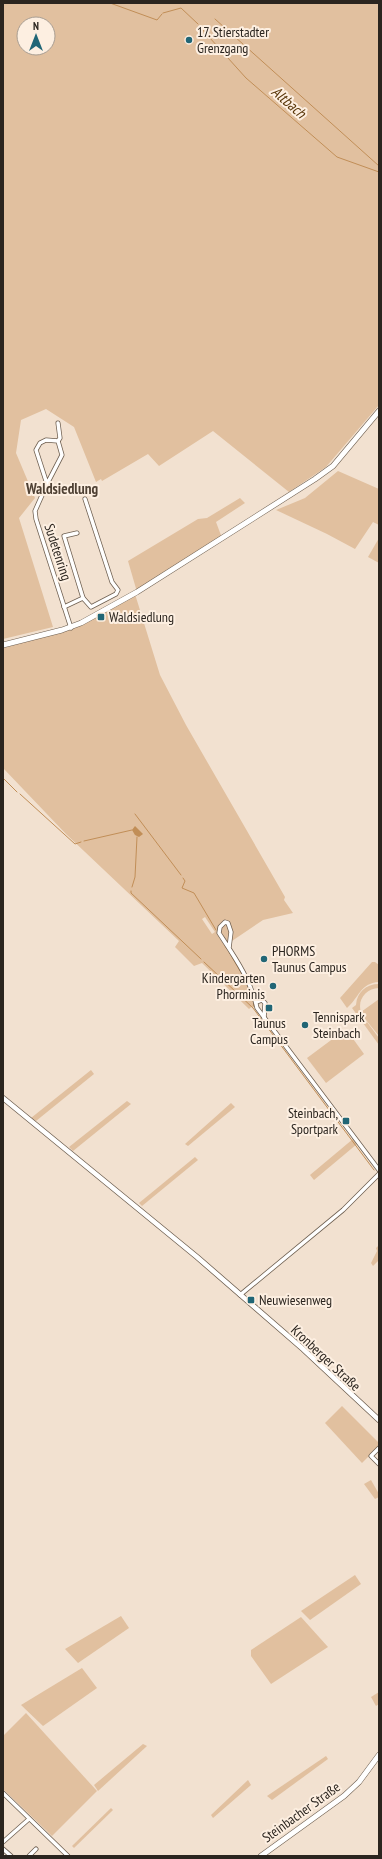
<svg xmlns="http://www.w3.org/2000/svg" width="382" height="1859" font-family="'PT Sans Narrow',sans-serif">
	<rect width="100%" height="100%" fill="#f2e1d0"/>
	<g fill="#e1c09f" fill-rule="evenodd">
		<path d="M3,3H379V405L326,467L289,492L213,431L159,466L148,454L102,481L101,479L96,482L74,427L46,409L21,420L16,453L35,498L19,518L53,627L3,639ZM24,24H48V48H24Z"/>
		<path d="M338,471L379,489V525L373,522L355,549L327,534L276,510L305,498Z"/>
		<path d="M240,498L245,503L216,522L222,538L137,592L128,561L198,519L207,518Z"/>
		<path d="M379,538V563L368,557Z"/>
		<path d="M135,594L160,675L186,725L285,897L284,900L293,913L263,920L226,945L249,985L256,1003L249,1009L202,963L194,966L175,947L179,941L66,834L3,768V648L73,629ZM205,917L215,932L212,934L202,919Z"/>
		<path d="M372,962H375L379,965V982C360,983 359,998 347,1008L340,998Z"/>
		<path d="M379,984V988C366,988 357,1000 361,1012L379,999V1036L361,1014L379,1038V1045L352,1008L356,1005C357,992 366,984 379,984Z"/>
		<path d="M346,1029L364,1054L326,1083L307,1058Z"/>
		<path d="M91,1070L94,1074L36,1121L31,1118Z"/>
		<path d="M127,1101L131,1104L73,1151L69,1147Z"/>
		<path d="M231,1103L235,1107L188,1146L185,1144Z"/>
		<path d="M353,1139L357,1144L314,1180L310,1175Z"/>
		<path d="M195,1157L198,1160L142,1206L139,1203Z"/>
		<path d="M379,1245V1260L373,1266L371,1263L377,1251L376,1248Z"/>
		<path d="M342,1406L379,1443V1446L362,1463L325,1423Z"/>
		<path d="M371,1480L379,1494V1497L375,1499L364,1484Z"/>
		<path d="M355,1575L361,1584L310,1620L301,1611Z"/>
		<path d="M121,1616L129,1628L78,1663L65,1649Z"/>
		<path d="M301,1617L328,1647L271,1684L251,1656V1650Z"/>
		<path d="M82,1668L97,1688L43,1726L21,1705Z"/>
		<path d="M379,1692V1704L376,1706L371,1697Z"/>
		<path d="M26,1713L97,1791L52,1836L3,1789V1736Z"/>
		<path d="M143,1744L147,1746L98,1791L94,1785Z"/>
		<path d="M326,1756L328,1759L272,1800L267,1796Z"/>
		<path d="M248,1780L251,1785L213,1818L211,1815Z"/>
		<path d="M111,1808L113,1810L74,1848L72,1846Z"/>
	</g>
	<path fill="#c18e57" d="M135,826L143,834L139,837L135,835L132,830Z"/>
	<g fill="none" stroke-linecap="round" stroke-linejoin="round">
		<g stroke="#c18e57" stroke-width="1">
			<path d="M110,3L157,20L162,14"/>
			<path d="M163,13L181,8L198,24"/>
			<path d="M215,19L379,166"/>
			<path d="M200,27L246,78L337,157L379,172"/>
			<path d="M3,778L17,792"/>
			<path d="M20,794L75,844L81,842"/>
			<path d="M135,814L181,875"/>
			<path d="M84,841L132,830"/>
			<path d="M183,878L185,881L182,888L194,893L216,930"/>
			<path d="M132,887L135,877L137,837"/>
			<path d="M131,891V893L201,959"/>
			<path d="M225,946L227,949"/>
			<path d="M229,952L243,976"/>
			<path d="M204,962L253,1008L374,1170"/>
			<path d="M253,1007L254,1003"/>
		</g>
		<g stroke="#6e5f50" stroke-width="5">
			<g id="minor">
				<path d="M46,440L58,441L62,455L47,484L36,450L40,443Z"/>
				<path d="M58,441L60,438L58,423"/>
				<path d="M47,484L35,511L36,519L71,628"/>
				<path d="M77,533L64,536L83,598"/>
				<path d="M64,607L83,598L91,607L116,594L118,590L112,582L85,499"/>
				<path d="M229,948L231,932L228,923L225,922L220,927L219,933C234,956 251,980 257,1008L379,1170"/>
				<path d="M257,1002L262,1000L265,1003L264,1018"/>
				<path d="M240,1295L343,1210L379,1174"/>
				<path d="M379,1448L371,1456L379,1464"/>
				<path d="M3,1793L68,1856"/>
				<path d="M3,1842L29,1819"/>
				<path d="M3,1849L11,1856"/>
				<path d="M29,1856L36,1849"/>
			</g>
		</g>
		<g stroke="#6e5f50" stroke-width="6">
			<path id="tertiary" d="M3,1098L197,1257L303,1349L379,1420"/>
		</g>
		<g stroke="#6e5f50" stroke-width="6">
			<g id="secondary">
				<path d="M3,645L62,630L81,623L137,592L315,479L333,466L379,411"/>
				<path d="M261,1856L344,1796L359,1782L379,1755"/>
			</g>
		</g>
		<use href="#minor" stroke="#fff" stroke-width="3.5"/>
		<use href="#tertiary" stroke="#fff" stroke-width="4.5"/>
		<use href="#secondary" stroke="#fff" stroke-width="5"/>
	</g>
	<g fill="#216676" stroke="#fdefe1" stroke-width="1.5">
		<circle cx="189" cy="40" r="4"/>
		<rect x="97" y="613" width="8" height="8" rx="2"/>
		<circle cx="264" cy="959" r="4"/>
		<circle cx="273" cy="986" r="4"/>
		<rect x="265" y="1004" width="8" height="8" rx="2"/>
		<circle cx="305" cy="1025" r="4"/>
		<rect x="342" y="1117" width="8" height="8" rx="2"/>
		<rect x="247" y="1296" width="8" height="8" rx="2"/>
	</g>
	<g text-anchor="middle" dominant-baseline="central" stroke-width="4" stroke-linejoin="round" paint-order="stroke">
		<g font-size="14" fill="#2b251f" stroke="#fdefe1" text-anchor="start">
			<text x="197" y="32">17. Stierstadter<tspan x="197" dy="16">Grenzgang</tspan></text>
			<text x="109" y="617">Waldsiedlung</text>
			<text x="272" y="951">PHORMS<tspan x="272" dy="16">Taunus Campus</tspan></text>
			<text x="265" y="978" text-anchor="end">Kindergarten<tspan x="265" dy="16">Phorminis</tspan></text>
			<text x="313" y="1017">Tennispark<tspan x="313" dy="16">Steinbach</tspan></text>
			<text x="269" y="1023" text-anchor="middle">Taunus<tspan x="269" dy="16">Campus</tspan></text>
			<text x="338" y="1113" text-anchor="end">Steinbach,<tspan x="338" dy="16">Sportpark</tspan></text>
			<text x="259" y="1300">Neuwiesenweg</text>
		</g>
		<g font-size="14" fill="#2b251f" stroke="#fdefe1">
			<text transform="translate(58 552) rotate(72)">Sudetenring</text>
			<text transform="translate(326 1358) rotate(43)">Kronberger Straße</text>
			<text transform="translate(301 1812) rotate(-36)">Steinbacher Straße</text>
		</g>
		<g font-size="15" font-style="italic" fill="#583508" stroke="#fdefe1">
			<text transform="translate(289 102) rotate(41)">Altbach</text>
		</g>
		<g font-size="15" font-weight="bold" fill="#4f4134" stroke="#fdefe1">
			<text x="62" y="488">Waldsiedlung</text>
		</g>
	</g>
	<rect width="382" height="1859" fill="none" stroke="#2b251f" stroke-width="8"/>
	<g transform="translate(36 36)"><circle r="19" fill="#fdefe1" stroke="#a99e93"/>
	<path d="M0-3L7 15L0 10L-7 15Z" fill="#216676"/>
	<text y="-6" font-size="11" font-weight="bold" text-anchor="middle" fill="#2b251f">N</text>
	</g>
</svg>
